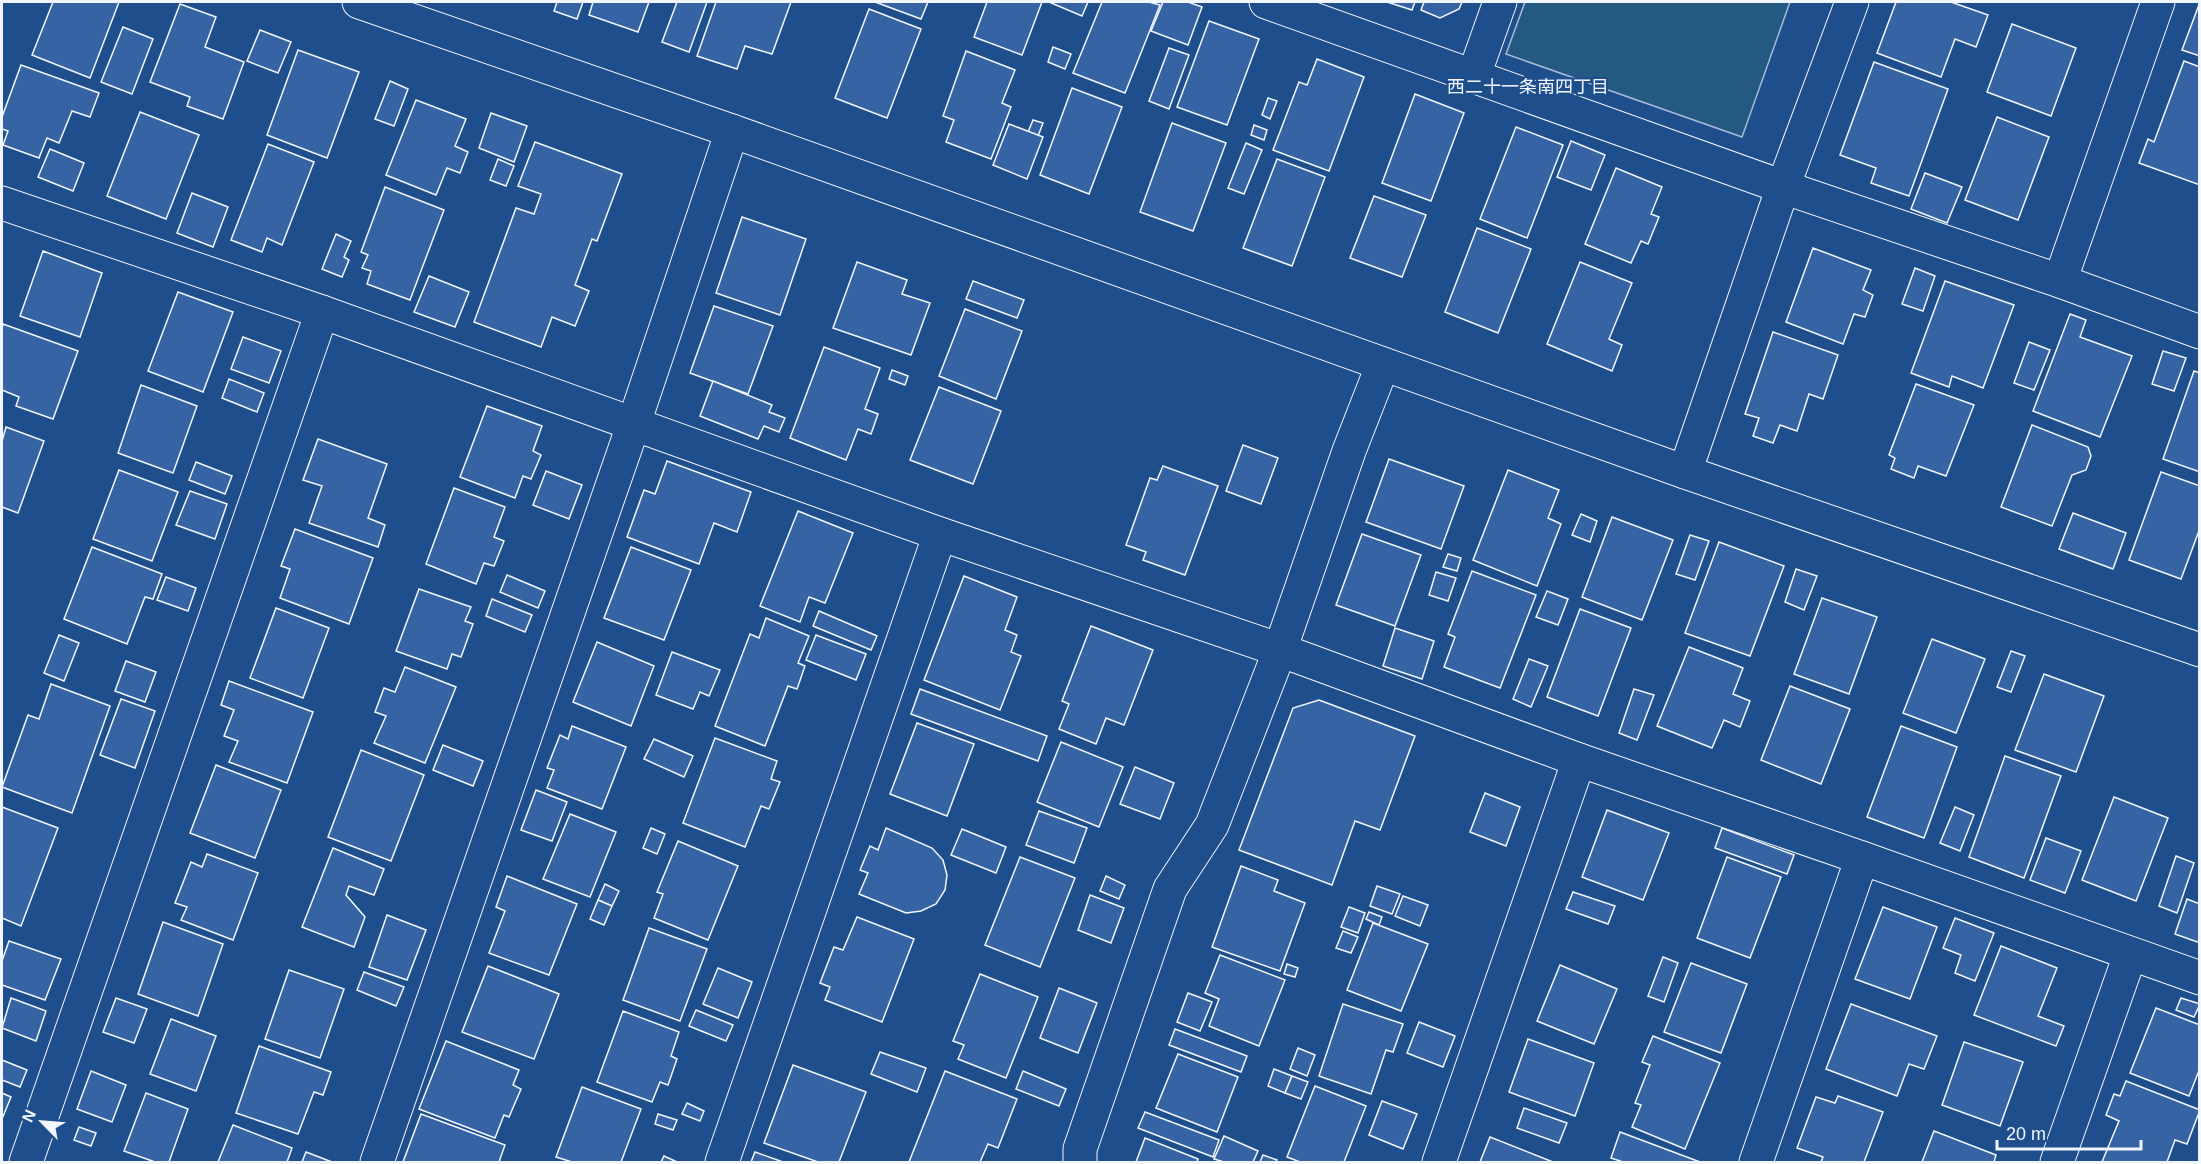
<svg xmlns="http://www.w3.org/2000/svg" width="2201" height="1164" font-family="Arial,'Noto Sans JP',sans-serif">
	<rect width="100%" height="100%" fill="#1f4e8c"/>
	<path fill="#245a82" stroke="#a8bbd7" stroke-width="1.5" d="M1525,2H1790L1742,137L1506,54Z"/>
	<g fill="#3563a3" stroke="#f2f6ff" stroke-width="1.5">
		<path d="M53,2H119L90,78L32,55Z"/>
		<path d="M557,2H583L577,19L554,11Z"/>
		<path d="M593,2H649L638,32L589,15Z"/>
		<path d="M677,2H707L689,52L662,42Z"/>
		<path d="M716,2H791L772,54L745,46L737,69L697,56Z"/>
		<path d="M875,2H928L921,19Z"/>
		<path d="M987,2H1042L1022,55L974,37Z"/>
		<path d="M1049,2H1088L1082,16Z"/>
		<path d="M1102,2H1149L1160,5L1125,93L1073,73Z"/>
		<path d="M1163,2H1188L1202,7L1188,45L1151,31Z"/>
		<path d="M1387,2H1415L1412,10Z"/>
		<path d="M1424,2H1462L1459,9L1440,18L1421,10Z"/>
		<path d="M1896,2H1951L1988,15L1976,47L1955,39L1941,77L1877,53Z"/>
		<path d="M2200,2V56L2182,50Z"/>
		<path d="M180,4L216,17L205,47L244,62L223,119L187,106L190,97L150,82Z"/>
		<path d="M869,9L921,29L887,118L835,98Z"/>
		<path d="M1209,21L1259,39L1227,125L1177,107Z"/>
		<path d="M2012,24L2076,48L2051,116L1987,92Z"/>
		<path d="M123,27L153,39L132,94L101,82Z"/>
		<path d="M260,30L291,42L278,73L247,61Z"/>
		<path d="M1053,47L1071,54L1065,69L1048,62Z"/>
		<path d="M1169,48L1189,55L1169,109L1149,101Z"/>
		<path d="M298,50L359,72L327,158L267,135Z"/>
		<path d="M966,51L1015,70L1002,103L1011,107L991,159L946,142L954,120L943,116Z"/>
		<path d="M1317,59L1364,77L1329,171L1273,150L1299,82L1307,85Z"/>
		<path d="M2184,61L2200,67V185L2139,163L2148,139L2154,142Z"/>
		<path d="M1874,62L1948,89L1909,196L1871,183L1876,168L1840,155Z"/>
		<path d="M21,65L99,93L90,117L72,111L59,143L47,138L39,158L3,145L8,131L2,129V117Z"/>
		<path d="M390,81L408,89L394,126L375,119Z"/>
		<path d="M1072,88L1122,107L1089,194L1040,175Z"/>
		<path d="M1415,94L1464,113L1431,201L1382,183Z"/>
		<path d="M1268,98L1277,101L1270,119L1262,115Z"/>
		<path d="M416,100L466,119L455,146L468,152L460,173L447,168L436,195L386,175Z"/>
		<path d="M140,112L199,135L166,219L107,196Z"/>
		<path d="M491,113L527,126L514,162L479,148Z"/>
		<path d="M1997,117L2049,137L2018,220L1965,200Z"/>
		<path d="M1033,120L1043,123L1038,136L1028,132Z"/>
		<path d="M1172,123L1226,143L1193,231L1140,212Z"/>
		<path d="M1009,124L1043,137L1027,179L993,165Z"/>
		<path d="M1254,125L1267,130L1264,140L1251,135Z"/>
		<path d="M1516,127L1563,145L1527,238L1480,219Z"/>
		<path d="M1571,141L1605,155L1591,190L1557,177Z"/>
		<path d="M535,142L622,174L597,241L592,239L575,285L589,291L575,326L552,317L541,347L474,322L516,208L534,214L541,194L518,186Z"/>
		<path d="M1246,143L1262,150L1244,194L1228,188Z"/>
		<path d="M268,144L314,162L282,245L267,238L262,252L231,240Z"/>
		<path d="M50,149L84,163L73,191L38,177Z"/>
		<path d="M498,159L514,166L506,186L490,180Z"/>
		<path d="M1277,159L1325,177L1292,266L1243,248Z"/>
		<path d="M1616,168L1662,187L1651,214L1659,217L1648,244L1641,241L1631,263L1585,244Z"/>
		<path d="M1925,173L1962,187L1947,223L1911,209Z"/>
		<path d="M385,187L444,210L410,300L367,284L371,271L362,268L368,255L361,252Z"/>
		<path d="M192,193L228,207L213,247L177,233Z"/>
		<path d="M1374,196L1426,215L1402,277L1350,258Z"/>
		<path d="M742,217L806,239L780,315L716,293Z"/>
		<path d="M1477,228L1531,249L1498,333L1445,312Z"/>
		<path d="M336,234L351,241L344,257L349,260L342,277L322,269Z"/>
		<path d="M1813,248L1871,270L1863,290L1873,295L1865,317L1854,314L1843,344L1786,322Z"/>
		<path d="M43,251L102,273L80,337L20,316Z"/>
		<path d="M857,262L907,280L902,294L930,303L911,355L833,328Z"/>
		<path d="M1580,262L1632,283L1609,339L1622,345L1612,371L1547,344Z"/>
		<path d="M1915,268L1935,276L1923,311L1902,304Z"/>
		<path d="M429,276L469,292L455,327L414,312Z"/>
		<path d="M973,281L1024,300L1017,318L966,299Z"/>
		<path d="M1945,281L2014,305L1983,388L1952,376L1949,387L1911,373Z"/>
		<path d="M178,292L233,312L203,392L148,371Z"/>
		<path d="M714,306L773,326L748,394L690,373Z"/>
		<path d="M965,309L1022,331L996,399L939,376Z"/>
		<path d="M2070,314L2086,320L2080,337L2132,356L2100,437L2033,411Z"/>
		<path d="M3,324L78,351L53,419L16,406L19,397L2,390V329Z"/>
		<path d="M1773,332L1838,355L1823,399L1809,394L1797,431L1780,425L1773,443L1753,436L1759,418L1745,414Z"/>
		<path d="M243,337L281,351L269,383L231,369Z"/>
		<path d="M2029,342L2050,350L2034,390L2014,383Z"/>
		<path d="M824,347L880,368L865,409L878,414L871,434L858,429L846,460L790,438Z"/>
		<path d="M2163,351L2186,358L2174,391L2152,384Z"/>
		<path d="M892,370L908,376L905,385L889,379Z"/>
		<path d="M2194,371L2200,373V472L2163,459Z"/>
		<path d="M229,379L264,393L257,412L222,398Z"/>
		<path d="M713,381L772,405L769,412L785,418L779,432L764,426L758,439L700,416Z"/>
		<path d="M1916,384L1974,405L1946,476L1918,466L1914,478L1891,469L1895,458L1889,455Z"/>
		<path d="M141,385L197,406L173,473L118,453Z"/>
		<path d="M939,387L1001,411L973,484L910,460Z"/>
		<path d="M487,406L542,426L533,451L541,455L531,479L523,476L515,498L460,477Z"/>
		<path d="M2032,425L2088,447L2091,456L2086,470L2072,475L2052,526L2001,507Z"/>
		<path d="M6,427L44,441L18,513L2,507V441Z"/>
		<path d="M318,439L387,464L368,518L385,525L378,547L309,523L322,486L303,480Z"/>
		<path d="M1243,445L1278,458L1261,504L1226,491Z"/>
		<path d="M1389,459L1464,486L1441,549L1366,522Z"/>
		<path d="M667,461L751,492L737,532L714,523L699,564L627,537L644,490L655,494Z"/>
		<path d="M196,462L232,476L225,494L189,480Z"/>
		<path d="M1163,466L1218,486L1185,575L1143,560L1146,552L1126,545L1150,478L1157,480Z"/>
		<path d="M119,470L178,492L152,561L93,539Z"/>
		<path d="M1508,470L1559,490L1548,518L1561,524L1537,586L1473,560Z"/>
		<path d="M546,471L582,485L569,519L533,505Z"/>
		<path d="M2161,472L2200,486V528L2181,579L2129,560Z"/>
		<path d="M454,488L505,507L494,537L504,541L494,566L484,563L476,584L426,564Z"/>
		<path d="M190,491L227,504L215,539L176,525Z"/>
		<path d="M798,511L853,533L825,603L809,597L800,622L760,606Z"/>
		<path d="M2073,513L2126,533L2113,569L2059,549Z"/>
		<path d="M1581,514L1597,521L1590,542L1572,535Z"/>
		<path d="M1612,517L1673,540L1642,620L1582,597Z"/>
		<path d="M295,529L373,558L349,624L280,598L290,569L281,566Z"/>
		<path d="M1362,534L1421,555L1395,626L1336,605Z"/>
		<path d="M1690,535L1709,541L1695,580L1676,574Z"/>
		<path d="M1719,542L1784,566L1750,656L1685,633Z"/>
		<path d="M92,547L162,574L153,599L145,597L127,644L64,619Z"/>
		<path d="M631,547L691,570L664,640L604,618Z"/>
		<path d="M1448,554L1461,558L1457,571L1443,567Z"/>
		<path d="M1796,569L1817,576L1804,610L1785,602Z"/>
		<path d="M1472,571L1536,595L1500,688L1444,667L1455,637L1448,634Z"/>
		<path d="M1436,572L1456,578L1448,601L1429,595Z"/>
		<path d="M507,575L545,591L538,608L500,592Z"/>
		<path d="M964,576L1017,597L1005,630L1017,635L1011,652L1021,656L1000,710L924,680Z"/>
		<path d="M166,577L196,588L188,611L157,600Z"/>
		<path d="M419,589L471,607L465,621L473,624L461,657L452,654L447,669L396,651Z"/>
		<path d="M1547,591L1568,599L1558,625L1536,617Z"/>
		<path d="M1822,598L1877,617L1849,694L1794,674Z"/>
		<path d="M492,599L532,615L525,632L486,616Z"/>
		<path d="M276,608L329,628L303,698L250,678Z"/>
		<path d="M1580,609L1631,628L1598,716L1547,697Z"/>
		<path d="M819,611L877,636L871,650L813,626Z"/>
		<path d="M766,618L809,636L798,663L805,666L797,689L788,686L765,746L715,726L750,634L759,638Z"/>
		<path d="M1091,626L1153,650L1124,725L1106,718L1096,744L1059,729L1069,704L1062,701Z"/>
		<path d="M1395,628L1434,641L1422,679L1383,666Z"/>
		<path d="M59,635L79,643L64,681L44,673Z"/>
		<path d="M816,635L866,654L856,680L806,660Z"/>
		<path d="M1932,639L1985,659L1956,733L1903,713Z"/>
		<path d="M597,642L654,666L631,726L573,702Z"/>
		<path d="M1689,647L1743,668L1733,694L1750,701L1740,727L1724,720L1712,748L1657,726Z"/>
		<path d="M2011,651L2025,656L2011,692L1997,687Z"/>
		<path d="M672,652L720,670L709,696L700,692L693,709L656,695Z"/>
		<path d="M1529,659L1548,666L1531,707L1513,699Z"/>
		<path d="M126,661L156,672L145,702L115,691Z"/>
		<path d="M405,667L456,687L425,763L374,743L386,716L375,712L384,688L395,692Z"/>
		<path d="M2044,674L2104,696L2076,772L2015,750Z"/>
		<path d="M229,681L313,712L287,783L229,762L238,741L224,736L234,710L221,705Z"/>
		<path d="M51,684L110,706L72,813L2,787L28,715L39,719Z"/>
		<path d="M1790,686L1850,709L1821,784L1761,760Z"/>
		<path d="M920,689L1047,736L1038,761L911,714Z"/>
		<path d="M1634,689L1654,695L1637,740L1619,733Z"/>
		<path d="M121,699L155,711L135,768L100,755Z"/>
		<path d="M1319,700L1415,736L1380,830L1355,821L1332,885L1239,850L1293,708Z"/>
		<path d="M917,723L974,744L947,816L890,794Z"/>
		<path d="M572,726L626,747L602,809L547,788L554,770L547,768L560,735L568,739Z"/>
		<path d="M1901,726L1957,747L1924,838L1867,817Z"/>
		<path d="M715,738L777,761L771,779L780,782L769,809L761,806L745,847L683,823Z"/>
		<path d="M654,739L693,756L684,777L644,759Z"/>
		<path d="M1061,742L1123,767L1099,827L1037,802Z"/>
		<path d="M443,745L483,761L473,786L433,770Z"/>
		<path d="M361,750L424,775L391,861L328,837Z"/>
		<path d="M2005,756L2061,776L2024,878L1969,857Z"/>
		<path d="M216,765L281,790L255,858L190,833Z"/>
		<path d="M1135,767L1174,783L1160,819L1120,804Z"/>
		<path d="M536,790L567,802L552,841L521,830Z"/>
		<path d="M1485,793L1520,807L1506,846L1470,832Z"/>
		<path d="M2114,797L2168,818L2136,901L2082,880Z"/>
		<path d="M2,807L58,828L21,926L2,918Z"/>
		<path d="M1955,807L1974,815L1960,851L1940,843Z"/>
		<path d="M1607,810L1669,833L1643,900L1582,877Z"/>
		<path d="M1039,811L1087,828L1074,863L1026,845Z"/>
		<path d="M570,814L616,832L590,897L543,879Z"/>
		<path d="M651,828L665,834L657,854L643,848Z"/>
		<path d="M886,828L932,848L943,860L947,875L945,890L936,904L921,911L906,913L859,894L868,873L860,870L870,846L878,850Z"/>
		<path d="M1722,828L1794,855L1787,874L1715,848Z"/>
		<path d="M962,829L1006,847L996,873L951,855Z"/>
		<path d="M2046,838L2081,851L2065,893L2030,880Z"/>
		<path d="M678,841L738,866L708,940L654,918L663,894L657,892Z"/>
		<path d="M333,848L384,869L374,895L349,886L346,895L365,917L354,947L302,927Z"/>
		<path d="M207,854L258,873L233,940L181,920L187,907L175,903L191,862L202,867Z"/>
		<path d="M2176,856L2194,863L2177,913L2159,906Z"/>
		<path d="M1020,857L1075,878L1040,967L985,945Z"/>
		<path d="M1727,857L1781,877L1750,958L1697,938Z"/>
		<path d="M1241,866L1278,880L1274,891L1305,903L1280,971L1212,947Z"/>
		<path d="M507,876L577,904L549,975L489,953L505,911L496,907Z"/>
		<path d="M1106,876L1125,885L1119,899L1100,891Z"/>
		<path d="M605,884L619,891L612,906L598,900Z"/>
		<path d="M1377,886L1400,894L1392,914L1370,906Z"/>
		<path d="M1573,892L1615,906L1608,924L1566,909Z"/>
		<path d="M1090,895L1124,908L1111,943L1078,930Z"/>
		<path d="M1403,896L1428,905L1420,926L1395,916Z"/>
		<path d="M2187,899L2200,904V943L2175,934Z"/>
		<path d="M598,900L612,906L604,925L590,919Z"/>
		<path d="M1349,907L1365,913L1358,933L1341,927Z"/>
		<path d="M1883,907L1937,927L1910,999L1855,979Z"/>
		<path d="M1369,912L1382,917L1379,925L1366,919Z"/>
		<path d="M387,915L426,930L407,980L369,967Z"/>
		<path d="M857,917L914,939L882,1022L825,1000L830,987L820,983L834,947L843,950Z"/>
		<path d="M1955,918L1994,933L1975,981L1955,973L1961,955L1943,948Z"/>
		<path d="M163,922L223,944L198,1016L138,994Z"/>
		<path d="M1373,923L1428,944L1401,1011L1347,990Z"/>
		<path d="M649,928L707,949L680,1021L623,1000Z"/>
		<path d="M1343,931L1358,937L1351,953L1336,948Z"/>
		<path d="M9,941L61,959L45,1000L2,985V961Z"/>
		<path d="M2001,946L2057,968L2038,1016L2064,1026L2056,1046L1974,1015Z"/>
		<path d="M1220,955L1285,980L1259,1046L1209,1026L1219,999L1205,993Z"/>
		<path d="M1663,957L1678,963L1664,1002L1648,996Z"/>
		<path d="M1691,963L1747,984L1721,1053L1664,1032Z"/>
		<path d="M1287,964L1298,968L1295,977L1284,974Z"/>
		<path d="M1560,965L1617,989L1594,1044L1537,1021Z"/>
		<path d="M488,966L559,994L534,1059L462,1032Z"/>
		<path d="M718,968L752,982L738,1018L703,1004Z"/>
		<path d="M289,970L344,989L320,1058L265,1039Z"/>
		<path d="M364,972L404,987L396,1006L357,990Z"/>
		<path d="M980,974L1038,997L1006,1078L958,1059L964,1045L953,1041Z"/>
		<path d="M1059,988L1097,1003L1078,1053L1040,1038Z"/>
		<path d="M1188,993L1212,1002L1200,1031L1177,1022Z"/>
		<path d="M11,998L46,1011L36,1041L2,1028Z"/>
		<path d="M116,998L147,1009L134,1043L103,1032Z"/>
		<path d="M2181,998L2200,1004L2194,1017L2176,1010Z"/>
		<path d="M1343,1004L1403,1024L1393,1052L1386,1050L1371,1094L1319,1076Z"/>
		<path d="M1851,1004L1937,1036L1924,1069L1909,1064L1897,1096L1826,1069Z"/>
		<path d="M2156,1008L2200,1025V1068L2189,1096L2130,1073Z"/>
		<path d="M696,1010L733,1025L726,1041L689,1026Z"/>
		<path d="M623,1011L679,1032L671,1056L677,1059L668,1085L660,1082L652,1102L597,1082Z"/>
		<path d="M171,1019L216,1036L196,1091L150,1074Z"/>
		<path d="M1419,1022L1455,1036L1443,1067L1407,1053Z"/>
		<path d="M1175,1029L1247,1056L1241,1072L1169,1045Z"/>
		<path d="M1653,1036L1720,1063L1685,1149L1632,1127L1641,1105L1635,1103L1650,1065L1642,1062Z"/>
		<path d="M1528,1039L1594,1063L1575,1116L1509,1092Z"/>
		<path d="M446,1041L519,1070L513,1085L521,1089L509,1117L504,1115L495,1138L419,1109Z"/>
		<path d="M1964,1042L2023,1062L2000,1126L1942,1105Z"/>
		<path d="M259,1046L331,1072L323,1095L314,1092L298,1134L236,1113Z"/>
		<path d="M1298,1048L1315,1055L1307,1076L1290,1069Z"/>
		<path d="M880,1052L926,1068L917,1092L871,1074Z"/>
		<path d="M1178,1054L1238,1077L1217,1132L1156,1108Z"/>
		<path d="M2,1060L27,1070L20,1087L2,1080Z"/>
		<path d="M793,1065L866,1092L839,1162H818L764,1143Z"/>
		<path d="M1274,1069L1292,1076L1285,1093L1268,1086Z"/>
		<path d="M91,1071L126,1085L112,1122L77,1109Z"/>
		<path d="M945,1071L1017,1099L998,1148L988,1144L980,1162H909Z"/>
		<path d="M1023,1071L1066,1089L1059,1106L1016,1089Z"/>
		<path d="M1292,1076L1308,1082L1301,1099L1285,1093Z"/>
		<path d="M2126,1081L2200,1110L2187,1144L2175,1140L2167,1162H2102L2119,1121L2106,1115L2114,1094L2120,1096Z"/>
		<path d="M1315,1086L1366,1106L1344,1162H1300L1287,1157Z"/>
		<path d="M582,1087L641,1109L621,1162H572L556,1157Z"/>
		<path d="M2,1093L11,1097L2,1119Z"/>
		<path d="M146,1093L188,1109L169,1162H155L124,1151Z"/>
		<path d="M1838,1096L1883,1112L1864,1162H1821L1823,1157L1797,1148L1816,1097L1835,1103Z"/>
		<path d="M1382,1101L1417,1114L1403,1149L1369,1135Z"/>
		<path d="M687,1103L704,1111L700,1121L682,1114Z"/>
		<path d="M1524,1108L1567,1123L1559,1143L1517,1128Z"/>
		<path d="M1145,1112L1219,1140L1213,1157L1138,1128Z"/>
		<path d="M421,1114L505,1145L499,1162H403Z"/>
		<path d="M658,1114L677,1120L673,1130L655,1124Z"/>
		<path d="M233,1125L292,1148L287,1162H218Z"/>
		<path d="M79,1127L96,1133L91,1146L74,1140Z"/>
		<path d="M1934,1131L1996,1155L1994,1162H1922Z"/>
		<path d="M1620,1132L1700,1162H1623L1611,1158Z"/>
		<path d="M1224,1136L1258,1151L1253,1162H1224L1214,1159Z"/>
		<path d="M1490,1137L1553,1162H1480Z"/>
		<path d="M1145,1138L1198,1159L1197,1162H1136Z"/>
		<path d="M306,1152L332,1162H302Z"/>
		<path d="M755,1152L783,1162H751Z"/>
		<path d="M1263,1155L1277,1160L1276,1162H1260Z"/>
		<path d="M664,1156L677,1162H661Z"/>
	</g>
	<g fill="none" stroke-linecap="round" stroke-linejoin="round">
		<g stroke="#f2f6ff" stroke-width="35">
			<g id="street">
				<path d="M1266,2L1783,187L2060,281L2200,332"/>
				<path d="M1474,75L1500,2"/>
				<path d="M2,203L322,312L940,534L1280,650L1579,760L1862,858L2200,978"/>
				<path d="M2060,281L2158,2"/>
				<path d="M1685,472L1783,187L1852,2"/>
				<path d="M26,1162L322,312"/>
				<path d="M377,1162L634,423L732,131"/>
				<path d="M722,1162L940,534"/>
				<path d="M1080,1162V1149L1170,889L1212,825L1280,650L1349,451L1383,364"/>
				<path d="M1439,1162L1579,760"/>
				<path d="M1756,1162L1862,858"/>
				<path d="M2057,1162L2130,955"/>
			</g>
		</g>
		<g stroke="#f2f6ff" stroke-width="35">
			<path id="secondary" d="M359,2L732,131L1685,472L2200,650"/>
		</g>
		<use href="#street" stroke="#1f4e8c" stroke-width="33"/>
		<use href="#secondary" stroke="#1f4e8c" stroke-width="33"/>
	</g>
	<g text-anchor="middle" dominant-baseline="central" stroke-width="4.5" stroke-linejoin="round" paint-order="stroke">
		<g font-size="18" fill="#f2f6ff" stroke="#1f4e8c">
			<text x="1528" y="87">西二十一条南四丁目</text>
		</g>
	</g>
	<rect width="2201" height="1164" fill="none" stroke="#f2f6ff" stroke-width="6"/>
	<g transform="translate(42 1122) rotate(295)" stroke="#1f4e8c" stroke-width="4.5" paint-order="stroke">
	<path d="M0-4.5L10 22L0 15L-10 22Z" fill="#f2f6ff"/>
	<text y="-9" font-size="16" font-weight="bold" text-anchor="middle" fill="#f2f6ff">N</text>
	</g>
	<path d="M1997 1140v9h144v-9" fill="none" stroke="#f2f6ff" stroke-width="3"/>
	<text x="2006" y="1140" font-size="18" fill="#f2f6ff" stroke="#1f4e8c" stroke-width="4.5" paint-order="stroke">20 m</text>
</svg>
